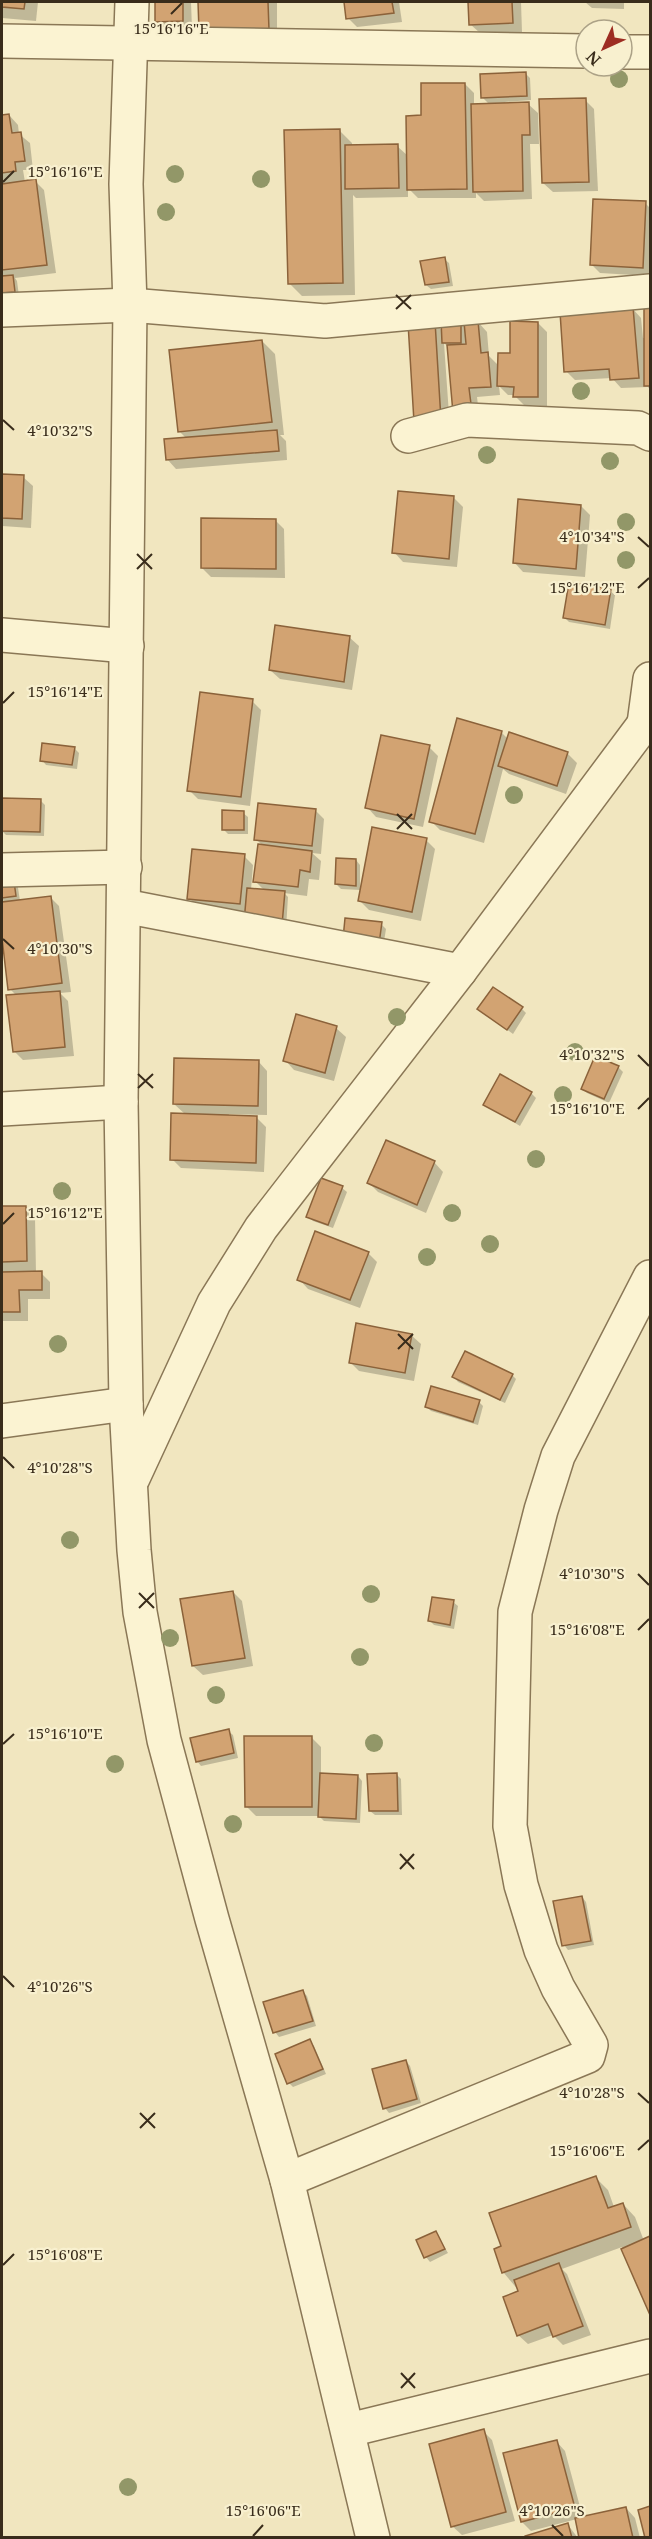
<svg xmlns="http://www.w3.org/2000/svg" width="652" height="2539" font-family="'Noto Serif',serif">
	<rect width="100%" height="100%" fill="#f1e6bf"/>
	<g fill="#0003" fill-rule="evenodd">
		<path d="M2,2H38L36,21L2,18Z"/>
		<path d="M156,2H191L192,29L166,30L157,21Z"/>
		<path d="M199,2H277V38L200,30Z"/>
		<path d="M346,2H399L402,22L357,27L348,18Z"/>
		<path d="M469,2H521L522,32L480,33L470,24Z"/>
		<path d="M585,2H624V9L592,8Z"/>
		<path d="M525,73L530,78L531,100L505,102L506,104H528L538,113L539,144H530L532,199L484,201L476,193V198H418L408,188V197L356,198L353,195L355,295L302,296L289,283L339,130L352,143V146H397L408,156L423,117L465,84L474,93V105H490L483,98Z"/>
		<path d="M585,100L594,109L598,191L553,192L543,183Z"/>
		<path d="M9,115L18,125L19,134L30,143L33,170H23L25,182L35,181L44,190L56,273L15,278L17,281L19,296L2,297V116Z"/>
		<path d="M645,203L650,208V276L600,273L591,264Z"/>
		<path d="M444,259L449,263L453,286L431,289L426,285Z"/>
		<path d="M645,305H650V390L648,387L621,388L612,378L575,380L566,371L632,308L641,318L643,338H646Z"/>
		<path d="M460,322L466,327L478,322L487,332L489,356L499,366L538,323L547,332V406L524,405L514,395H508L499,386L500,395L477,397L480,421L464,422L448,347L444,343L450,429L425,430L434,323L443,331ZM465,336H467L468,346H465Z"/>
		<path d="M262,341L275,354L284,435H280L286,441L287,460L176,469L167,459L187,439L180,432Z"/>
		<path d="M2,476L23,477L33,486L31,528L2,526Z"/>
		<path d="M453,497L463,507L457,567L403,562L394,552Z"/>
		<path d="M581,506L590,515L585,577L523,572L514,562Z"/>
		<path d="M275,520L284,529L285,578L211,577L202,568Z"/>
		<path d="M610,591L615,595L610,629L569,622L565,618Z"/>
		<path d="M349,637L359,646L352,690L280,679L270,670Z"/>
		<path d="M252,701L261,710L250,806L198,799L189,790Z"/>
		<path d="M501,732L508,739L567,753L577,763L566,794L509,774L503,769L484,843L440,830L431,821Z"/>
		<path d="M429,747L438,756L423,827L376,817L367,807Z"/>
		<path d="M74,748L79,753L77,769L46,765L42,760Z"/>
		<path d="M2,800H40L45,805L44,836L6,835L2,831V846Z"/>
		<path d="M315,810L324,819L321,854L312,853L321,861L319,880L309,879L307,896L284,893L288,897L286,929L246,912L198,907L189,898L244,856L253,865L251,890L265,891L255,881L263,846L256,839Z"/>
		<path d="M243,813L248,817V834H228L223,829Z"/>
		<path d="M426,840L435,849L421,921L369,910L360,901Z"/>
		<path d="M356,860L360,865V890L341,889L336,884Z"/>
		<path d="M2,878L17,881L20,901L50,897L59,906L71,992L60,993L68,1001L74,1056L23,1060L14,1051L17,996L10,989L2,926V903H5L2,899Z"/>
		<path d="M381,924L386,929L383,948L345,938Z"/>
		<path d="M479,1009H522L526,1013L513,1034Z"/>
		<path d="M336,1028L346,1037L334,1081L294,1070L285,1060Z"/>
		<path d="M258,1061L267,1071V1115L229,1114L228,1117L257,1118L266,1127L264,1172L181,1168L172,1159L186,1115L174,1104Z"/>
		<path d="M618,1067L623,1072L609,1103L587,1093L583,1089Z"/>
		<path d="M531,1093L536,1098L520,1126L485,1105Z"/>
		<path d="M434,1162L443,1172L426,1213L378,1192L369,1183Z"/>
		<path d="M342,1188L347,1192L333,1228L313,1221L308,1216Z"/>
		<path d="M2,1208H25L35,1217L36,1273H41L50,1282V1299H28V1321H2Z"/>
		<path d="M368,1253L377,1262L360,1308L308,1289L299,1279Z"/>
		<path d="M411,1335L421,1344L414,1381L359,1371L350,1362Z"/>
		<path d="M512,1375L516,1379L505,1403L458,1382L454,1377Z"/>
		<path d="M479,1402L483,1406L478,1425L431,1411L427,1407Z"/>
		<path d="M233,1592L242,1601L253,1666L203,1675L193,1666Z"/>
		<path d="M453,1602L458,1606L454,1629L434,1625L430,1621Z"/>
		<path d="M228,1731L233,1735L238,1758L201,1766L197,1761Z"/>
		<path d="M311,1737L321,1747V1774L358,1776L362,1781L360,1823L324,1821L319,1816H256L247,1807Z"/>
		<path d="M397,1775L401,1779L402,1815H375L370,1811Z"/>
		<path d="M582,1897L586,1902L594,1945L568,1950L564,1945Z"/>
		<path d="M303,1992L307,1996L316,2026L279,2037L275,2032Z"/>
		<path d="M310,2041L314,2046L326,2074L293,2087L289,2083Z"/>
		<path d="M406,2061L410,2066L421,2103L389,2113L385,2108Z"/>
		<path d="M595,2177L608,2190L614,2207L623,2204L635,2217L644,2241L650,2238V2312L622,2247L562,2269L567,2274L591,2335L563,2345L553,2335L528,2344L518,2335L520,2292L503,2272L502,2247Z"/>
		<path d="M436,2233L448,2253L430,2262L426,2257Z"/>
		<path d="M483,2431L492,2440L515,2521L462,2535L452,2526Z"/>
		<path d="M556,2441L565,2451L583,2518L626,2508L635,2518L640,2538H581L577,2519L531,2531L522,2522L505,2454Z"/>
		<path d="M568,2525L578,2538H527Z"/>
	</g>
	<g fill="#d2a372" stroke="#8b623a" stroke-width="1.5">
		<path d="M2,2H25L24,9L2,7Z"/>
		<path d="M155,2H183V21L155,22Z"/>
		<path d="M198,2H268L269,30L199,31Z"/>
		<path d="M344,2H392L394,13L346,19Z"/>
		<path d="M468,2H512L513,23L469,25Z"/>
		<path d="M526,72L527,96L481,98L480,74Z"/>
		<path d="M421,83H465L467,189L407,190L406,116L421,115Z"/>
		<path d="M586,98L589,182L542,183L539,99Z"/>
		<path d="M529,102L530,135H522L523,191L473,192L471,104Z"/>
		<path d="M9,114L12,133L21,132L25,161L15,162L16,171L2,173V115Z"/>
		<path d="M340,129L343,283L288,284L284,130Z"/>
		<path d="M398,144L399,188L345,189V145Z"/>
		<path d="M36,179L47,265L2,270V184Z"/>
		<path d="M593,199L646,201L643,268L590,265Z"/>
		<path d="M445,257L449,282L425,285L420,261Z"/>
		<path d="M13,275L15,292L2,293V276Z"/>
		<rect x="644" y="303" width="6" height="83"/>
		<path d="M633,307L639,378L610,380L609,369L564,372L560,312Z"/>
		<path d="M441,320H461V343H442Z"/>
		<path d="M435,321L441,420L414,422L408,323Z"/>
		<path d="M478,321L481,353L488,352L491,387L469,388L472,412L453,413L447,345L466,344L464,322Z"/>
		<path d="M510,321L538,322V397H513L514,387L497,386L498,353H510Z"/>
		<path d="M262,340L272,422L178,432L169,350Z"/>
		<path d="M277,430L279,451L166,460L164,439Z"/>
		<path d="M2,474L24,475L22,519L2,518Z"/>
		<path d="M398,491L454,496L449,559L392,553Z"/>
		<path d="M518,499L581,505L576,569L513,563Z"/>
		<path d="M201,518L276,519V569L201,568Z"/>
		<path d="M569,582L611,589L605,625L563,618Z"/>
		<path d="M275,625L350,636L344,682L269,670Z"/>
		<path d="M200,692L253,699L241,797L187,791Z"/>
		<path d="M457,718L502,731L475,834L429,822Z"/>
		<path d="M509,732L568,752L557,786L498,766Z"/>
		<path d="M381,735L430,745L414,819L365,808Z"/>
		<path d="M42,743L75,747L72,765L40,761Z"/>
		<path d="M2,798L41,799L40,832L2,831Z"/>
		<path d="M258,803L316,809L312,846L254,840Z"/>
		<path d="M222,810L244,811V830H222Z"/>
		<path d="M372,827L427,838L412,912L358,901Z"/>
		<path d="M258,844L312,851L310,872L300,870L298,887L253,882Z"/>
		<path d="M192,849L245,854L240,904L187,899Z"/>
		<path d="M336,858L356,859V886L335,884Z"/>
		<path d="M13,874L16,896L2,898V876Z"/>
		<path d="M247,888L285,891L282,925L244,922Z"/>
		<path d="M51,896L62,983L8,990L2,938V902Z"/>
		<path d="M345,918L382,922L379,944L343,939Z"/>
		<path d="M493,987L523,1007L507,1030L477,1009Z"/>
		<path d="M60,991L65,1047L13,1052L6,995Z"/>
		<path d="M296,1014L337,1026L325,1073L283,1061Z"/>
		<path d="M595,1056L619,1066L604,1099L581,1089Z"/>
		<path d="M174,1058L259,1060L258,1106L173,1104Z"/>
		<path d="M500,1074L532,1092L515,1122L483,1105Z"/>
		<path d="M171,1113L257,1116L256,1163L170,1160Z"/>
		<path d="M386,1140L435,1161L417,1205L367,1183Z"/>
		<path d="M321,1178L343,1186L328,1225L306,1217Z"/>
		<path d="M2,1206H26L27,1261L2,1262Z"/>
		<path d="M315,1231L369,1252L350,1300L297,1280Z"/>
		<path d="M42,1271V1290H19L20,1312H2V1272Z"/>
		<path d="M356,1323L412,1334L405,1373L349,1363Z"/>
		<path d="M465,1351L513,1374L500,1400L452,1377Z"/>
		<path d="M431,1386L480,1400L473,1422L425,1407Z"/>
		<path d="M233,1591L245,1658L192,1666L180,1599Z"/>
		<path d="M432,1597L454,1600L450,1625L428,1621Z"/>
		<path d="M229,1729L234,1753L196,1762L190,1738Z"/>
		<path d="M244,1736H312V1807H245Z"/>
		<path d="M320,1773L358,1775L356,1819L318,1817Z"/>
		<path d="M397,1773L398,1811H369L367,1774Z"/>
		<path d="M582,1896L591,1941L562,1946L553,1901Z"/>
		<path d="M303,1990L313,2021L273,2033L263,2002Z"/>
		<path d="M310,2039L323,2069L287,2084L275,2054Z"/>
		<path d="M406,2060L417,2099L383,2109L372,2069Z"/>
		<path d="M596,2176L608,2208L623,2203L631,2227L502,2273L494,2249L501,2246L489,2213Z"/>
		<path d="M436,2231L445,2249L424,2258L416,2240Z"/>
		<path d="M650,2236V2315L621,2249Z"/>
		<path d="M559,2263L583,2326L553,2337L548,2324L517,2336L503,2297L518,2291L514,2280Z"/>
		<path d="M484,2429L506,2512L451,2527L429,2444Z"/>
		<path d="M557,2440L575,2508L521,2522L503,2453Z"/>
		<path d="M650,2506V2538H645L638,2510Z"/>
		<path d="M626,2507L633,2538H579L575,2518Z"/>
		<path d="M568,2523L572,2538H525V2536Z"/>
	</g>
	<g fill="none" stroke-linecap="round" stroke-linejoin="round">
		<g stroke="#8a7756" stroke-width="36">
			<g id="minor">
				<path d="M132,2L126,184L130,305L121,1102L126,1404L134,1550L140,1612L164,1740L212,1919L287,2180L373,2538"/>
				<path d="M2,41L586,51"/>
				<path d="M622,52H650"/>
				<path d="M2,310L130,305L325,321L650,291"/>
				<path d="M408,436L467,420L638,428L650,434"/>
				<path d="M2,635L127,646"/>
				<path d="M644,724L650,679"/>
				<path d="M2,870L125,867"/>
				<path d="M124,906L460,971"/>
				<path d="M2,1109L121,1102"/>
				<path d="M2,1421L126,1404"/>
				<path d="M133,1478L214,1303L261,1228L460,971L650,716"/>
				<path d="M287,2180L588,2056L591,2045L558,1988L541,1950L521,1885L510,1826L515,1612L541,1510L558,1456L650,1277"/>
				<path d="M349,2430L650,2356"/>
			</g>
		</g>
		<use href="#minor" stroke="#fbf3d2" stroke-width="33"/>
	</g>
	<g fill="#929768">
		<circle cx="619" cy="79" r="9"/>
		<circle cx="175" cy="174" r="9"/>
		<circle cx="261" cy="179" r="9"/>
		<circle cx="166" cy="212" r="9"/>
		<circle cx="581" cy="391" r="9"/>
		<circle cx="487" cy="455" r="9"/>
		<circle cx="610" cy="461" r="9"/>
		<circle cx="626" cy="522" r="9"/>
		<circle cx="626" cy="560" r="9"/>
		<circle cx="514" cy="795" r="9"/>
		<circle cx="397" cy="1017" r="9"/>
		<circle cx="575" cy="1052" r="9"/>
		<circle cx="563" cy="1095" r="9"/>
		<circle cx="536" cy="1159" r="9"/>
		<circle cx="62" cy="1191" r="9"/>
		<circle cx="452" cy="1213" r="9"/>
		<circle cx="490" cy="1244" r="9"/>
		<circle cx="427" cy="1257" r="9"/>
		<circle cx="58" cy="1344" r="9"/>
		<circle cx="70" cy="1540" r="9"/>
		<circle cx="371" cy="1594" r="9"/>
		<circle cx="170" cy="1638" r="9"/>
		<circle cx="360" cy="1657" r="9"/>
		<circle cx="216" cy="1695" r="9"/>
		<circle cx="374" cy="1743" r="9"/>
		<circle cx="115" cy="1764" r="9"/>
		<circle cx="233" cy="1824" r="9"/>
		<circle cx="128" cy="2487" r="9"/>
	</g>
	<path fill="none" stroke="#392c1b" stroke-width="2" d="M171,14L182,3M3,182L14,171M396,295L411,309M396,309L411,295M3,420L14,430M638,537L649,547M137,554L152,569M137,569L152,554M638,588L649,578M3,703L14,692M397,814L412,829M397,829L412,814M3,939L14,949M638,1055L649,1066M138,1074L153,1088M138,1088L153,1074M638,1109L649,1098M3,1224L14,1213M398,1334L413,1349M398,1349L413,1334M3,1457L14,1468M638,1574L649,1585M139,1593L154,1608M139,1608L154,1593M638,1630L649,1619M3,1744L14,1734M400,1854L414,1869M400,1869L414,1854M3,1976L14,1987M638,2093L649,2103M140,2113L155,2128M140,2128L155,2113M638,2150L649,2140M3,2265L14,2254M401,2373L415,2388M401,2388L415,2373M552,2525L563,2536M253,2536L263,2525"/>
	<g font-size="15" text-anchor="middle" fill="#392c1b" stroke="#f8f0cf" stroke-width="4.5" stroke-linejoin="round" paint-order="stroke">
		<text x="171" y="34">15°16'16"E</text>
		<text x="65" y="177">15°16'16"E</text>
		<text x="60" y="436">4°10'32"S</text>
		<text x="592" y="542">4°10'34"S</text>
		<text x="587" y="593">15°16'12"E</text>
		<text x="65" y="697">15°16'14"E</text>
		<text x="60" y="954">4°10'30"S</text>
		<text x="592" y="1060">4°10'32"S</text>
		<text x="587" y="1114">15°16'10"E</text>
		<text x="65" y="1218">15°16'12"E</text>
		<text x="60" y="1473">4°10'28"S</text>
		<text x="592" y="1579">4°10'30"S</text>
		<text x="587" y="1635">15°16'08"E</text>
		<text x="65" y="1739">15°16'10"E</text>
		<text x="60" y="1992">4°10'26"S</text>
		<text x="592" y="2098">4°10'28"S</text>
		<text x="587" y="2156">15°16'06"E</text>
		<text x="65" y="2260">15°16'08"E</text>
		<text x="263" y="2516">15°16'06"E</text>
		<text x="552" y="2516">4°10'26"S</text>
	</g>
	<rect width="652" height="2539" fill="none" stroke="#392c1b" stroke-width="6"/>
	<g transform="translate(604 48) rotate(225)"><circle r="28" fill="#f8f0cf" stroke="#aca287" stroke-width="1.5"/>
	<path d="M0-4.5L10 22L0 15L-10 22Z" fill="#9d2d22"/>
	<text y="-9" font-size="16" font-weight="bold" text-anchor="middle" fill="#392c1b">N</text>
	</g>
</svg>
